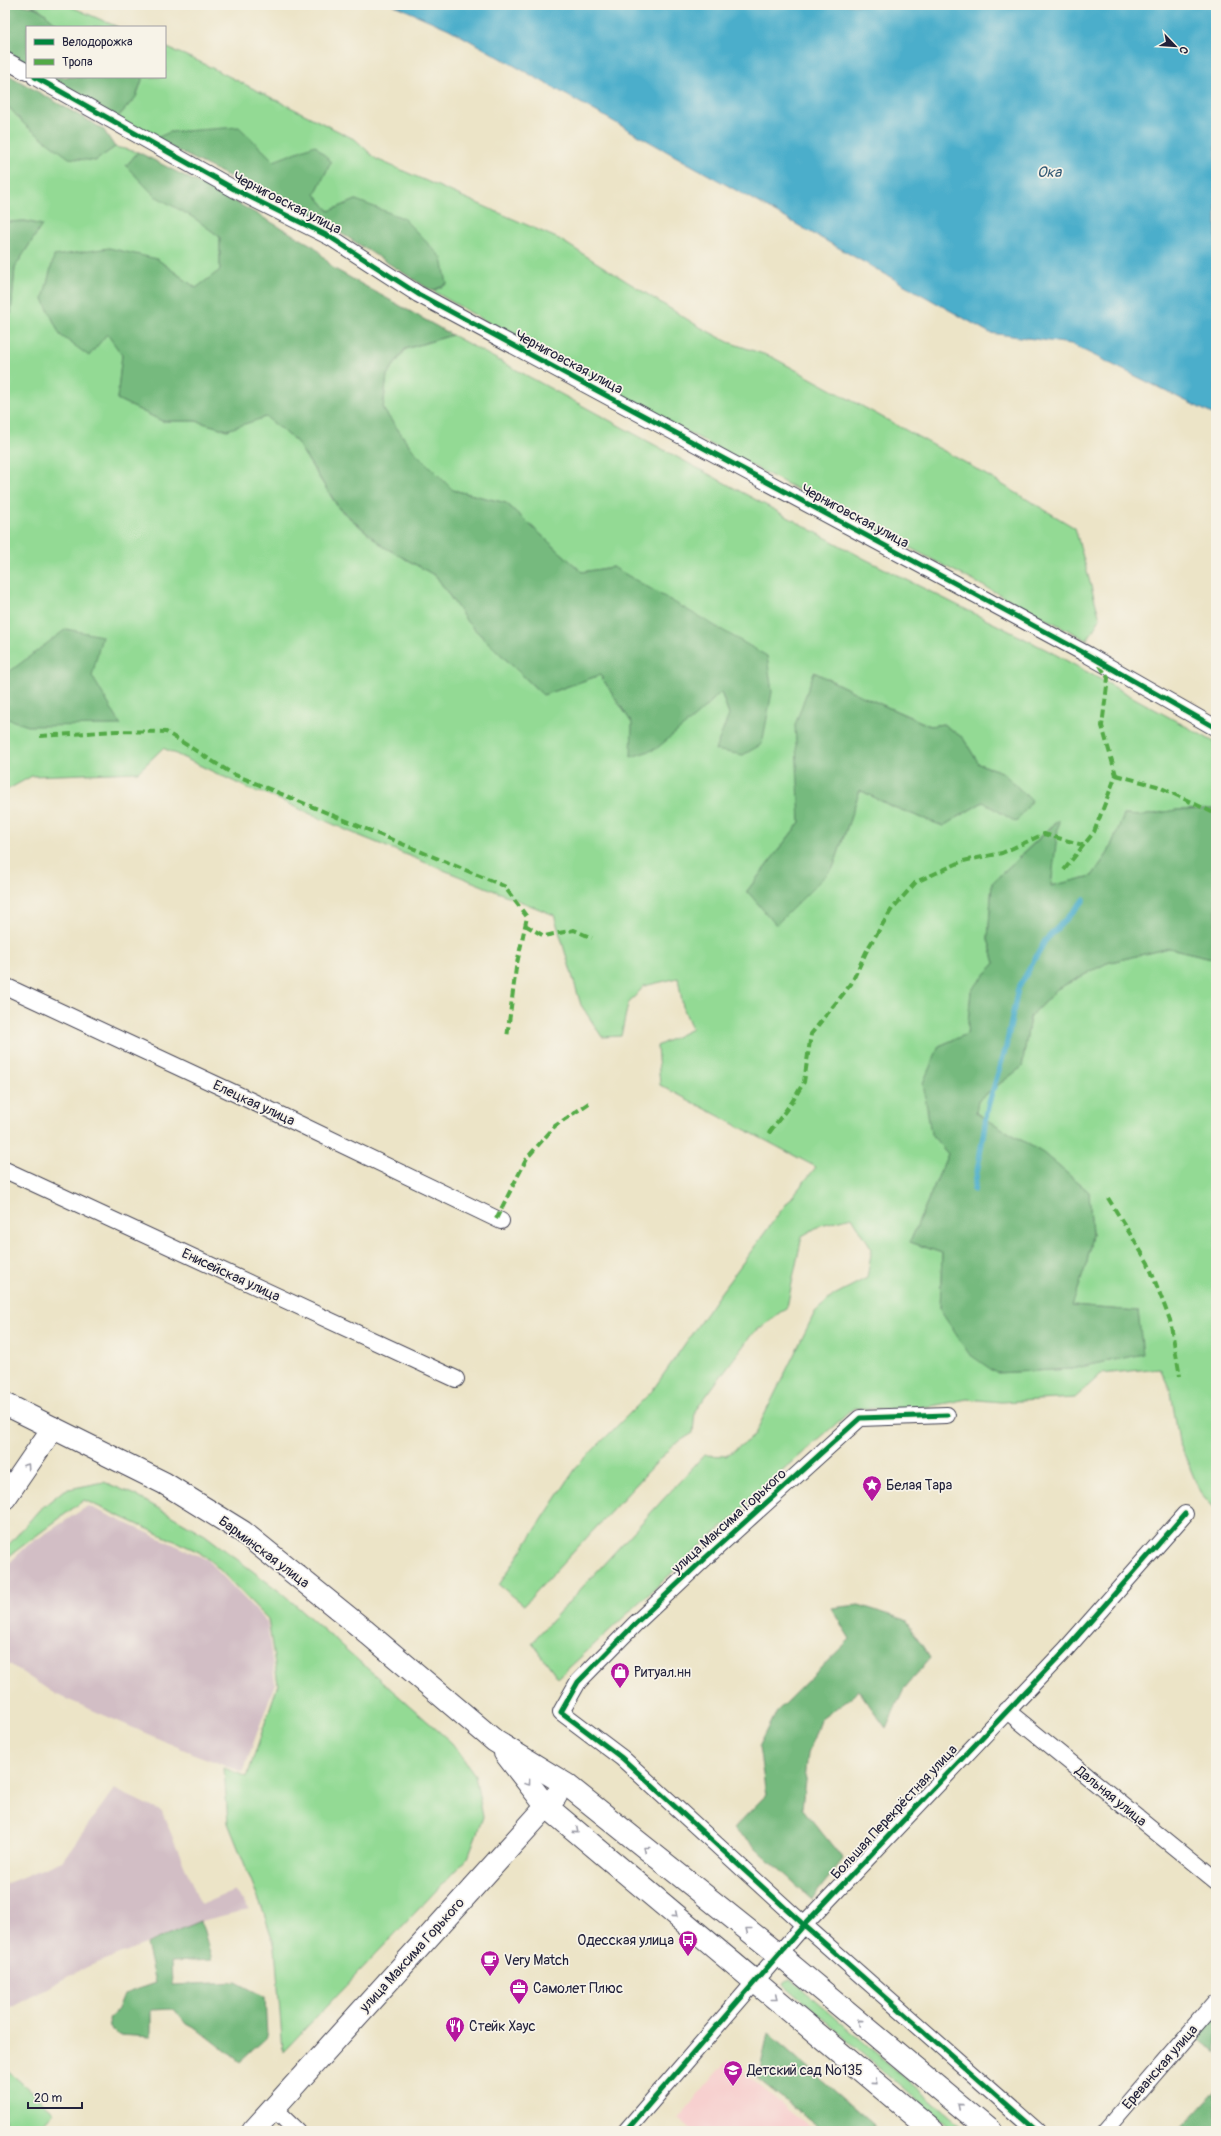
<svg xmlns="http://www.w3.org/2000/svg" width="1221" height="2136" font-family="Pangolin,sans-serif">
	<rect width="100%" height="100%" fill="#f7f3e8"/>
	<filter id="ink" filterUnits="userSpaceOnUse"><feTurbulence type="fractalNoise" baseFrequency=".025" numOctaves="2"/><feDisplacementMap in="SourceGraphic" scale="8" xChannelSelector="R" yChannelSelector="G"/><feConvolveMatrix kernelMatrix="1 2 1 2 8 2 1 2 1" color-interpolation-filters="sRGB"/></filter>
	<filter id="wash" filterUnits="userSpaceOnUse"><feTurbulence type="fractalNoise" baseFrequency=".012" numOctaves="4" result="noise"/><feDisplacementMap in="SourceGraphic" scale="16" xChannelSelector="R" yChannelSelector="G"/><feGaussianBlur stdDeviation="0.9" result="paint"/><feColorMatrix in="noise" values="0 0 0 0 0 0 0 0 0 0 0 0 0 0 0 0 0 1.4 0 .05"/><feComposite in="paint" operator="in"/></filter>
	<g filter="url(#wash)">
		<rect width="100%" height="100%" fill="#ece4c7"/>
		<path fill="#f7d0cf" d="M728,2060L815,2131H693L678,2119Z"/>
		<g fill="#d2bec5">
			<path d="M88,1506L206,1559L267,1622L275,1683L243,1772L194,1754L55,1694L5,1661V1567L28,1545Z"/>
			<path d="M114,1789L162,1812L201,1905L234,1891L250,1909L201,1921L78,1971L5,2011V1884L62,1861Z"/>
		</g>
		<g fill="#93da94" stroke="#5a7e68" fill-rule="evenodd">
			<path d="M31,5H67L118,27H60L41,10Z"/>
			<path d="M165,47L196,60L356,140L376,159L559,239L698,326L728,342L772,357L966,463L1075,528L1100,619L1087,640L595,384L433,291L447,284L356,200L329,211L315,194L331,162L274,161L239,128L154,139L116,119L136,97L143,77H165Z"/>
			<path d="M5,103L25,125L95,161L115,147L138,152L126,166L220,237V271L196,288L157,259L107,333L122,355L117,399L162,421H196L227,430L266,416L296,441L339,509L384,547L436,576L468,623L543,695L600,675L632,723L695,717L721,692L729,715L772,692L613,567L582,572L506,503L453,490L412,449L383,409L387,375L406,349L452,335L865,559L1051,652L1216,743V809L1177,810L1142,816L1124,815L1108,853L1092,876L1051,886L1058,820L992,883L988,939L995,963L971,991L967,1034L939,1046L931,1134L948,1154L910,1242L942,1253L940,1310L996,1373L1071,1369L1142,1354L1138,1311L1072,1306L1087,1262L1092,1234L1089,1192L1043,1153L976,1113L978,1100L1022,1067L1030,1017L1057,989L1107,963L1169,948L1216,959V1510L1200,1492L1179,1442L1171,1392L1160,1368L1101,1374L1075,1398L1001,1402L967,1399L932,1406L897,1409L854,1408L762,1489L728,1523L716,1532L558,1678L532,1642L704,1455L726,1456L754,1436L815,1312L834,1295L867,1278L872,1249L852,1217L821,1225L802,1236L787,1307L752,1334L695,1411L693,1433L672,1446L524,1605L499,1585L578,1465L652,1391L719,1295L780,1212L816,1167L660,1085L657,1046L692,1029L683,1007L678,978L644,986L628,1004L621,1036L602,1037L581,1005L554,915L348,831L260,791L258,793L163,748L138,772L32,776L5,791V315L11,314L15,267L42,225L25,221L9,222L5,220ZM814,672L860,695L931,726L943,724L963,738L979,764L1002,772L983,802L943,826L891,806L860,790L833,868L747,891L800,822L799,778Z"/>
			<path d="M104,1482L135,1495L205,1535L283,1594L452,1743L475,1775L483,1817L468,1857L283,2052L275,1947L261,1905L228,1823L224,1768L247,1777L278,1684L268,1619L214,1564L199,1552L84,1500L5,1559V1549L39,1510L64,1490Z"/>
			<path d="M789,1979L792,1980L966,2131H953L786,1987L784,1983Z"/>
			<path d="M5,2068L54,2112L37,2131H5Z"/>
		</g>
		<g fill="#76ba7e" stroke="#4c6e5c">
			<path d="M5,5C37,5 36,5 60,27H27V64L5,52Z"/>
			<path d="M5,73L103,129L115,147L95,161L69,158L25,125L5,103Z"/>
			<path d="M50,77H143L136,97L116,119Z"/>
			<path d="M239,127L274,161L315,145L331,162L315,194L329,211L356,200L403,218L442,258L447,284L432,291L333,228L154,139L170,132Z"/>
			<path d="M138,152L239,204L315,247L333,268L452,335L405,349L387,375L383,409L412,449L453,490L506,503L582,572L613,567L767,656L772,692L762,744L743,755L715,750L729,715L721,692L695,717L656,749L631,757L632,723L600,675L543,695L468,623L436,576L384,547L339,508L296,441L266,417L227,430L196,421H162L117,399L122,355L107,334L89,356L60,335L43,299L54,256L109,248L157,259L196,288L220,270V237L194,218L155,196L126,166Z"/>
			<path d="M5,220L9,222L25,221L42,225L15,267L11,314L5,315Z"/>
			<path d="M66,629L102,636L92,676L121,725L28,726L5,718V675Z"/>
			<path d="M814,672L860,695L930,726L943,724L963,738L979,764L1002,772L1032,801L1016,822L983,802L943,826L891,806L860,790L833,868L776,925L747,891L800,822L795,725Z"/>
			<path d="M1216,809V959L1169,948L1107,963L1057,989L1030,1017L1022,1067L978,1100L976,1113L1043,1153L1089,1192L1092,1234L1087,1262L1072,1306L1138,1311L1143,1354L1071,1369L996,1373L969,1354L940,1310L942,1253L910,1242L948,1154L931,1134L923,1083L939,1046L967,1034L971,991L995,963L988,939L992,883L1059,820L1051,886L1092,876L1108,853L1124,815L1142,816L1176,810Z"/>
			<path d="M859,1605L906,1620L930,1658L903,1690L886,1728L859,1691L820,1720L808,1754L802,1808L843,1859L812,1899L734,1828L766,1795L759,1747L777,1711L850,1639L831,1608Z"/>
			<path d="M201,1921L212,1960L171,1962L172,1985L236,1982L265,1997L267,2037L240,2062L203,2033L186,2024L174,2009L151,2010V2037L118,2035L110,2027L109,2019L118,2009L124,1994L155,1983L146,1944Z"/>
			<path d="M1216,2012V2053L1195,2036Z"/>
			<path d="M768,2033L881,2131H824L758,2079Z"/>
			<path d="M1216,2090V2131H1179Z"/>
		</g>
		<path fill="#4caecb" stroke="#376883" d="M394,5H1216V416L1071,344L990,333L449,29Z"/>
		<g fill="none" stroke-linecap="round" stroke-linejoin="round">
			<path stroke="#4caecb" stroke-width="5.5" d="M974,1190L988,1106L1006,1047L1018,989L1045,941L1084,900"/>
		</g>
	</g>
	<g filter="url(#ink)">
		<g fill="none" stroke-linecap="round" stroke-linejoin="round">
			<g stroke="#403f50" stroke-width="18">
				<g id="street">
					<path d="M5,60L27,72"/>
					<path d="M35,77L234,189L330,237L418,294L1088,655L1216,728"/>
					<path d="M5,986L247,1099L501,1221"/>
					<path d="M5,1170L456,1379"/>
					<path d="M947,1415L860,1418L704,1559L635,1624L578,1682L561,1712L622,1758L804,1925L1037,2131"/>
					<path d="M1006,1710L1216,1881"/>
					<path d="M274,2109L297,2131"/>
					<path d="M626,2131L804,1925L1066,1649L1185,1514"/>
					<path d="M1105,2131L1216,2002"/>
				</g>
			</g>
			<g stroke="#403f50" stroke-width="24">
				<g id="secondary">
					<path d="M5,1404L164,1483L243,1532L364,1630L495,1741L567,1785L778,1954L990,2131"/>
					<path d="M5,1498L53,1428"/>
					<path d="M505,1753L546,1806L933,2131"/>
					<path d="M253,2131L556,1796"/>
				</g>
			</g>
			<use href="#street" stroke="#fff" stroke-width="16"/>
			<use href="#secondary" stroke="#fff" stroke-width="22"/>
			<g stroke="#53aa46" stroke-width="4" stroke-dasharray="8 4" stroke-linecap="butt">
				<path d="M40,736L117,731L166,732L233,774L504,886L527,917L516,968L507,1038"/>
				<path d="M1116,775L1157,786L1216,814"/>
				<path d="M1064,870L1094,832L1116,775L1102,726L1108,678L1099,664"/>
				<path d="M525,925L544,936L574,930L592,938"/>
				<path d="M769,1133L792,1102L804,1082L811,1034L851,984L868,948L892,909L916,882L963,861L1002,853L1044,834L1083,845"/>
				<path d="M1108,1198L1148,1263L1170,1320L1180,1376"/>
				<path d="M496,1219L527,1158L555,1126L592,1101"/>
			</g>
			<g stroke="#f7f3e8" stroke-width="8">
				<g id="cycleway">
					<path d="M35,77L234,189L330,237L418,294L1088,655L1216,728"/>
					<path d="M947,1415L860,1418L704,1559L635,1624L578,1682L561,1712L622,1758L804,1925L1037,2131"/>
					<path d="M626,2131L804,1925L1066,1649L1185,1514"/>
				</g>
			</g>
			<use href="#cycleway" stroke="#00873e" stroke-width="5"/>
		</g>
		<defs><path id="oneway-chevron" d="M-2-3.5L2.5 0L-2 3.5" fill="none" stroke-width="1.6" stroke-linecap="round" stroke-linejoin="round"/></defs>
		<g stroke="#9c9ca7">
			<use href="#oneway-chevron" transform="translate(27 1466) rotate(-55)"/>
			<use href="#oneway-chevron" transform="translate(528 1783) rotate(52)"/>
			<use href="#oneway-chevron" transform="translate(576 1831) rotate(40)"/>
			<use href="#oneway-chevron" transform="translate(646 1849) rotate(-141)"/>
			<use href="#oneway-chevron" transform="translate(675 1915) rotate(40)"/>
			<use href="#oneway-chevron" transform="translate(748 1930) rotate(-141)"/>
			<use href="#oneway-chevron" transform="translate(775 1998) rotate(39)"/>
			<use href="#oneway-chevron" transform="translate(860 2022) rotate(-140)"/>
			<use href="#oneway-chevron" transform="translate(875 2082) rotate(40)"/>
			<use href="#oneway-chevron" transform="translate(960 2106) rotate(-140)"/>
		</g>
	</g>
	<defs>
		<g id="sight-pin" transform="scale(1)"><path d="M0 17L-7.5 6A9.5 9.5 0 1 1 7.5 6Z" fill="#b5179e" stroke="#f7f3e8"/><path d="M0-6L1.8-2.2L6-1.7L2.9 1.2L3.7 5.4L0 3.3L-3.7 5.4L-2.9 1.2L-6-1.7L-1.8-2.2Z" fill="#fff"/></g>
		<g id="shop-pin" transform="scale(1)"><path d="M0 17L-7.5 6A9.5 9.5 0 1 1 7.5 6Z" fill="#b5179e" stroke="#f7f3e8"/><path d="M-5-2.5h2.3a2.7 3.5 0 0 1 5.4 0H5L5.5 6h-11ZM-1.5-2.5h3a1.5 2.3 0 0 0-3 0Z" fill="#fff"/></g>
		<g id="bus-pin" transform="scale(1)"><path d="M0 17L-7.5 6A9.5 9.5 0 1 1 7.5 6Z" fill="#b5179e" stroke="#f7f3e8"/><path d="M-5-6H5V4H4V6H2V4H-2V6H-4V4H-5ZM-3.5-4V0h7V-4ZM-3.5 1.2v1.5H-2V1.2ZM2 1.2v1.5H3.5V1.2Z" fill="#fff"/></g>
		<g id="cafe-pin" transform="scale(1)"><path d="M0 17L-7.5 6A9.5 9.5 0 1 1 7.5 6Z" fill="#b5179e" stroke="#f7f3e8"/><path d="M-5.5-4.5H6V0H3Q3 3.5 0 3.5H-2.5Q-5.5 3.5-5.5 0ZM3-3.2v2h1.7v-2ZM-6 4.5H4V6H-6Z" fill="#fff"/></g>
		<g id="office-pin" transform="scale(1)"><path d="M0 17L-7.5 6A9.5 9.5 0 1 1 7.5 6Z" fill="#b5179e" stroke="#f7f3e8"/><path d="M-6-3h4V-5.5h4V-3h4V5H-6ZM-1-4.5V-3h2v-1.5ZM-6 0V1H6V0Z" fill="#fff"/></g>
		<g id="restaurant-pin" transform="scale(1)"><path d="M0 17L-7.5 6A9.5 9.5 0 1 1 7.5 6Z" fill="#b5179e" stroke="#f7f3e8"/><path d="M-5-6h1v4h1v-4h1v4h1v-4h1v5L-1.5 .5V6h-2V.5L-5-1ZM5-6V6H3V1.5H1.5Q1.5-4 5-6Z" fill="#fff"/></g>
		<g id="school-pin" transform="scale(1)"><path d="M0 17L-7.5 6A9.5 9.5 0 1 1 7.5 6Z" fill="#b5179e" stroke="#f7f3e8"/><path d="M0-5L7-2L0 1L-7-2ZM-4 1L0 2.5L4 1V4Q0 6-4 4Z" fill="#fff"/></g>
	</defs>
	<g fill-rule="evenodd">
		<use href="#sight-pin" x="872" y="1485"/>
		<use href="#shop-pin" x="620" y="1672"/>
		<use href="#bus-pin" x="688" y="1940"/>
		<use href="#cafe-pin" x="490" y="1960"/>
		<use href="#office-pin" x="519" y="1988"/>
		<use href="#restaurant-pin" x="455" y="2026"/>
		<use href="#school-pin" x="733" y="2070"/>
	</g>
	<g text-anchor="middle" dominant-baseline="central" stroke-width="3.5" stroke-linejoin="round" paint-order="stroke">
		<g font-size="14" fill="#22223b" stroke="#f7f3e8">
			<text transform="translate(287 203) rotate(27)">Черниговская улица</text>
			<text transform="translate(569 362) rotate(28)">Черниговская улица</text>
			<text transform="translate(855 516) rotate(28)">Черниговская улица</text>
			<text transform="translate(254 1103) rotate(25)">Елецкая улица</text>
			<text transform="translate(231 1275) rotate(25)">Енисейская улица</text>
			<text transform="translate(729 1521) rotate(-42)">улица Максима Горького</text>
			<text transform="translate(264 1552) rotate(37)">Барминская улица</text>
			<text transform="translate(1111 1796) rotate(39)">Дальняя улица</text>
			<text transform="translate(894 1812) rotate(-47)">Большая Перекрёстная улица</text>
			<text transform="translate(412 1955) rotate(-48)">улица Максима Горького</text>
			<text transform="translate(1160 2067) rotate(-49)">Ереванская улица</text>
		</g>
		<g font-size="14" fill="#22223b" stroke="#f7f3e8" text-anchor="start">
			<text x="886" y="1485">Белая Тара</text>
			<text x="634" y="1672">Ритуал.нн</text>
			<text x="674" y="1940" text-anchor="end">Одесская улица</text>
			<text x="504" y="1960">Very Match</text>
			<text x="533" y="1988">Самолет Плюс</text>
			<text x="469" y="2026">Стейк Хаус</text>
			<text x="747" y="2070">Детский сад №135</text>
		</g>
		<g font-size="15" font-style="italic" fill="#335a75" stroke="#f7f3e8">
			<text x="1049" y="172">Ока</text>
		</g>
	</g>
	<rect width="1221" height="2136" fill="none" stroke="#f7f3e8" stroke-width="20"/>
	<rect x="26" y="26" width="140" height="52" fill="#f7f3e8" stroke="#a29fa3"/>
	<rect x="34" y="39" width="20" height="6" fill="#00873e" stroke="#a29fa3"/>
	<text x="62" y="46" font-size="12" fill="#22223b">Велодорожка</text>
	<rect x="34" y="59" width="20" height="6" fill="#53aa46" stroke="#a29fa3"/>
	<text x="62" y="66" font-size="12" fill="#22223b">Тропа</text>
	<g transform="translate(1175 46) rotate(115)" stroke="#f7f3e8" stroke-width="3" paint-order="stroke">
	<path d="M0-3L7 15L0 10L-7 15Z" fill="#22223b"/>
	<text y="-6" font-size="11" font-weight="bold" text-anchor="middle" fill="#22223b">С</text>
	</g>
	<path d="M28 2102v6h54v-6" fill="none" stroke="#22223b" stroke-width="2"/>
	<text x="34" y="2102" font-size="12" fill="#22223b" stroke="#f7f3e8" stroke-width="3" paint-order="stroke">20 m</text>
</svg>
